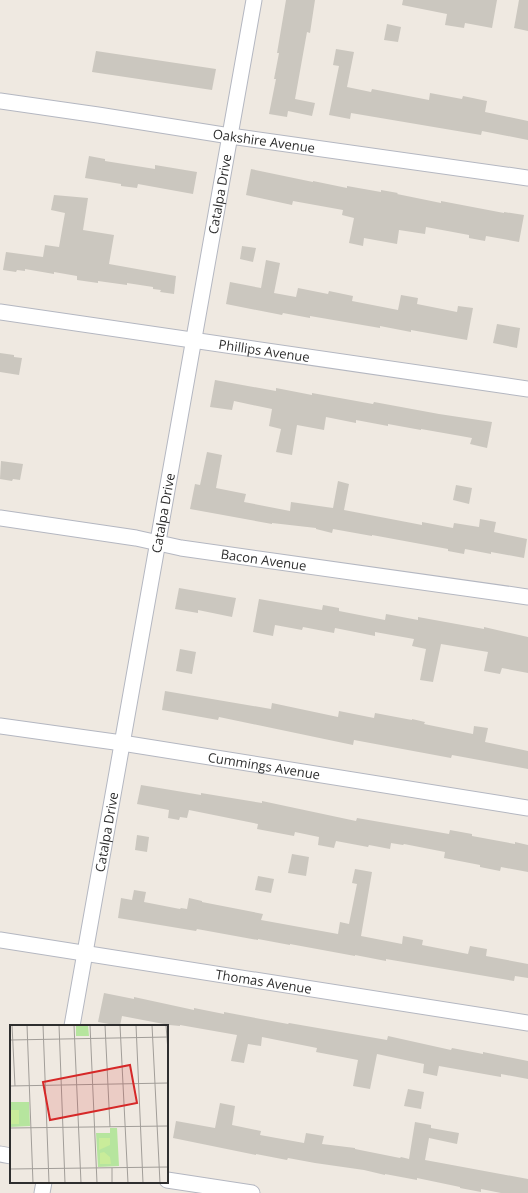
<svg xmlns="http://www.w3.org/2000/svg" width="528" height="1193" font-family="'Open Sans',sans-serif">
	<rect width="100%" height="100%" fill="#efe9e1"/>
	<g fill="#cbc7bf">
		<path d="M286,0H315L310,33L307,32L295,99L315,103L312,116L288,111L287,117L269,114L276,79H274L279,53H277Z"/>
		<path d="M403,0H497L492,28L465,23L464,28L445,25L447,14L402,5Z"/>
		<path d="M519,0H528V31L514,28Z"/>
		<path d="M387,24L401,27L398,42L384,40Z"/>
		<path d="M336,49L354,52L347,87L371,92L372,89L429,100L430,93L462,99L463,96L487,101L485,112L528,121V140L482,131L481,135L351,113L350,119L329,115L339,66L333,65Z"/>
		<path d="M96,51L216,69L212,90L92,72Z"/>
		<path d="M89,156L105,159V161L155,169V165L197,172L193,194L138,184L137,188L121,186V184L85,178Z"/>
		<path d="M251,169L313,182V181L347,188V186L381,192V190L398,193L397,194L441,203V201L504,213V212L524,215L519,242L486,236L485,241L469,238V235L426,227L425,234L399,230L397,244L364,238L363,246L349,243L354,218L342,215L343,210L293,201L292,205L246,195Z"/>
		<path d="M54,195L88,198L83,230L114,235L109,264L176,276L174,294L160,292L161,290L153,289V287L127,283V285L98,281V283L77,280V276L54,272V274L25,269V271L17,270L16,272L3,270L6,252L43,257L45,245L59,247L65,213L51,210Z"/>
		<path d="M242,246L256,248L253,262L240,259Z"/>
		<path d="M266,260L280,263L274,293L296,297L298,288L328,294L329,291L353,296L352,301L398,310L401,295L418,298L417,304L457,312L458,306L473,308L467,340L411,330V332L380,326V328L310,316V318L283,313L282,315L226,304L230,282L261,288Z"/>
		<path d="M497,324L520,328L517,348L493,343Z"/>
		<path d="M0,353L14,355V357L22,358L19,375L0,372Z"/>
		<path d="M215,380L276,391V388L312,395V393L373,404L374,402L439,414L492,422L487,448L470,444L472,438L421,429V430L388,424V426L356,420V423L326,417L324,430L297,425L292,455L276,452L281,429L269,426L272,409L234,401L232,410L210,407Z"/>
		<path d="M207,452L222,455L216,488L246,494L244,502L290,511L291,502L333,508L338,481L349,484L344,510L422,525V522L453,528L454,523L479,527L480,519L496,522L494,532L527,539L524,558L491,552V554L465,549L464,554L448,551V549L372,535V536L333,529L332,533L316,529V528L272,523V524L190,509L195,484L200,485Z"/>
		<path d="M1,461L23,464L20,480L13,479L12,481L0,479Z"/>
		<path d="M456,485L472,488L469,504L453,500Z"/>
		<path d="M179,588L236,598L232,617L198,610V613L175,609Z"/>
		<path d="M259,599L322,610L323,605L339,608V611L385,620L386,614L418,620V617L484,629V627L528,637V673L502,668L500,674L484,671L488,652L441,644L433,682L420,680L426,649L412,646L414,639L375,632V636L335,628L334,633L303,627L302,630L275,625L273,636L253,632Z"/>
		<path d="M180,649L196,652L192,674L176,671Z"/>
		<path d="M165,691L271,709L272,703L338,717L339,711L374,718L375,713L412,720V719L425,722L424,724L473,734L474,726L488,728L485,742L528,751V769L452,755L451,758L354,740L353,745L219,717L218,720L162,710Z"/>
		<path d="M141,785L201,795V793L262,803V801L356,821L357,818L449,834L450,830L472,834V836L515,844V842L528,845V872L501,867L500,871L480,867V865L444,858L445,852L404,844L403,845L391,843L390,849L369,845L368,847L336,841L334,848L318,845L319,837L295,832L294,836L257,829L258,824L189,810L187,818L180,817L179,820L168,818L169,810L137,804Z"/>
		<path d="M137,835L149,837L147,852L135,850Z"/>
		<path d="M292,854L309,857L306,876L288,873Z"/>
		<path d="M355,869L372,872L361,936L402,944L403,936L423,940L422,945L468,954L470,946L487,949L486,956L528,964V978L515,976L514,981L386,959V961L355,955V956L290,944V945L258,939V940L197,929L196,931L118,918L121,898L132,900L134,890L146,892L144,902L180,909L181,908L187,909L189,898L202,901V902L263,914L261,920L338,934L340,922L349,924L357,884L352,883Z"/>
		<path d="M258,876L274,879L271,893L255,890Z"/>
		<path d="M104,993L134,999V997L194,1010V1008L224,1014V1012L288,1024L289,1023L387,1040L388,1036L451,1050L452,1048L483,1054V1052L528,1061V1079L501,1074V1077L439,1066L437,1076L423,1073L424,1064L377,1054L370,1089L353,1086L358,1060L316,1052L317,1048L262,1037L261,1046L248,1044L244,1063L231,1061L237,1035L180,1025V1026L169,1025L122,1016L120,1026L98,1022Z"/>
		<path d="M408,1089L424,1092L421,1109L404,1106Z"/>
		<path d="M220,1103L235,1106L232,1125L261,1131L260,1135L304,1143L306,1133L324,1136L322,1144L355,1148V1149L400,1158L401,1157L409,1159L415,1122L431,1125V1128L459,1133L457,1144L429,1138L425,1160L528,1179V1193H501L481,1189V1192L460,1188V1187L417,1178V1180L385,1174V1175L364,1170L315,1163L288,1158L287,1160L256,1154V1155L173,1138L176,1121L215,1128Z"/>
	</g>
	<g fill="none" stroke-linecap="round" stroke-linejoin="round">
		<g stroke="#b4b7c1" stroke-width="17">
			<g id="minor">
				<path id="s1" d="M0,101L98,115L230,136L528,178"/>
				<path id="s2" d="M0,312L528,389"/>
				<path id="s3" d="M0,518L136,538L181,548L528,597"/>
				<path id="s4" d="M0,726L122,743L528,808"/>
				<path id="s5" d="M0,940L528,1023"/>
				<path id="s6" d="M72,1026L254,0"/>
				<path d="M0,1154L11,1156"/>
				<path d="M167,1180L252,1193"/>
				<path d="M42,1193L44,1182"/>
			</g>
		</g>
		<use href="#minor" stroke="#fff" stroke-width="15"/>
	</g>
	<g text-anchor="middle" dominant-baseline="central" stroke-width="3" stroke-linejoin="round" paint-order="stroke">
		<g font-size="13" fill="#2e2e2e" stroke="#fff">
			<text stroke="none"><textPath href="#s1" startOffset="267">Oakshire Avenue</textPath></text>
			<text stroke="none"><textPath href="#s6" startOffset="845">Catalpa Drive</textPath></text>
			<text stroke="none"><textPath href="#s2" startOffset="267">Phillips Avenue</textPath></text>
			<text stroke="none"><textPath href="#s6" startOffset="521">Catalpa Drive</textPath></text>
			<text stroke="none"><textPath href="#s3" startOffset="267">Bacon Avenue</textPath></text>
			<text stroke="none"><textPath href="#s4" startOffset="267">Cummings Avenue</textPath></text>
			<text stroke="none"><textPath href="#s6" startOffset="197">Catalpa Drive</textPath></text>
			<text stroke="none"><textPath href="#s5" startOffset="267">Thomas Avenue</textPath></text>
		</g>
	</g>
	<g transform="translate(10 1025)">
		<rect width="158" height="158" fill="#efe9e1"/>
		<path d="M66,0H78L79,11H66ZM0,77H19L20,101L0,102ZM100,103H107L109,141L88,142L86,108H100Z" fill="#b6e59e"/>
		<path d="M0,85H9V99H0ZM89,113H100V120L89,125ZM94,127L100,132L101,139H90V128Z" fill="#c9ec9a"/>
		<path fill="none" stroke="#a29e99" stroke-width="1" d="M2,0L5,61M17,0L23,158M33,0L39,158M49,0L55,158M64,0L71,158M80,0L87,158M95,0L100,102M110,0L118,158M126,0L133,158M142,0L150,158M156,0L158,26M0,15L158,12M0,61L158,58M0,103L158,101M102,143V158M0,144L158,142"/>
		<path fill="#d62828" fill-opacity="0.15" stroke="#d62828" stroke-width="2" d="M120,40L127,78L40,95L33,57Z"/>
		<rect width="158" height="158" fill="none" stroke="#2e2e2e" stroke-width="2"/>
	</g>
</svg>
